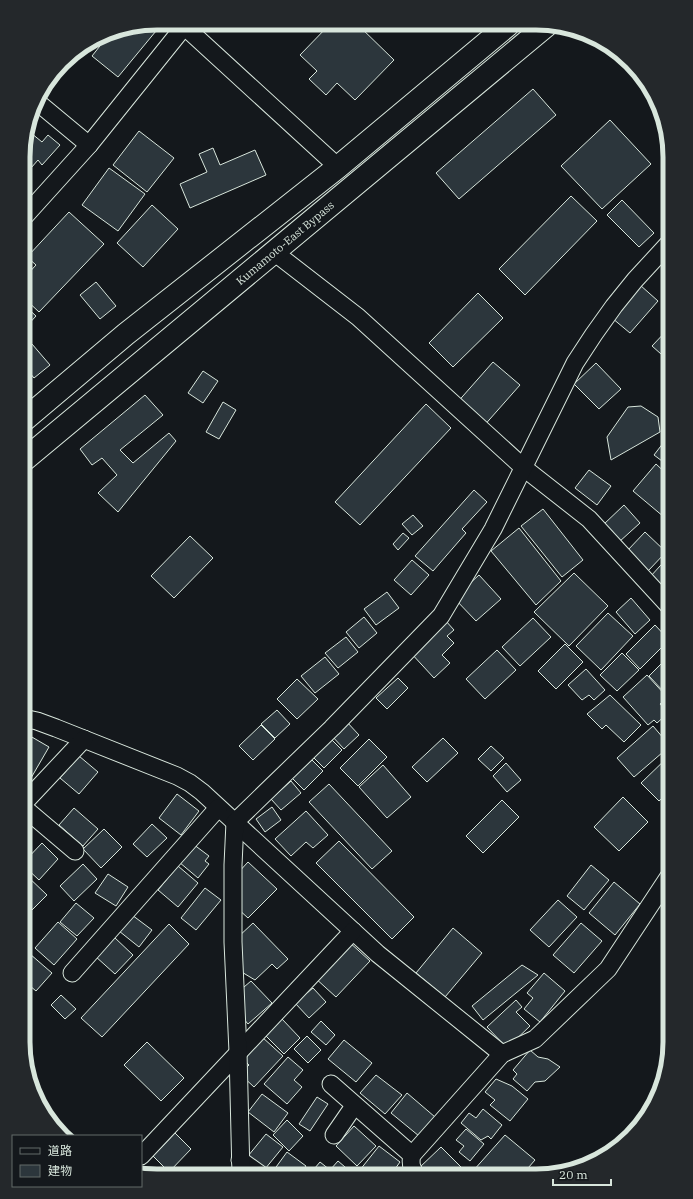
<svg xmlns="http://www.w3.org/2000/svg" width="693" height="1199" font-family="'IBM Plex Serif','Noto Sans JP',serif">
	<rect width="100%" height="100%" fill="#14181c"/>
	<g fill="#2c363c" stroke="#d8e6dc">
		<path d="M330,24H357L394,60L355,100L337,83L326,95L309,79L317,71L300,55Z"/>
		<path d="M148,25L156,31L118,77L92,56L111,32Z"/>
		<path d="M533,89L556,115L459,199L436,173Z"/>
		<path d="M610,120L651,164L602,209L561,166Z"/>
		<path d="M139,131L174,158L147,192L113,165Z"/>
		<path d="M31,133L42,142L48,135L60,145L42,165L38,160L24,176V142Z"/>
		<path d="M213,148L220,165L255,150L266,175L190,208L180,184L207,172L199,154Z"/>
		<path d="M109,168L145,194L118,231L82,205Z"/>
		<path d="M571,196L597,221L525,295L499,269Z"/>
		<path d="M622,200L654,233L639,247L607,215Z"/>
		<path d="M152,205L178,229L143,267L117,243Z"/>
		<path d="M69,212L104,244L39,312L24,298V278L36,265L27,257Z"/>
		<path d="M96,282L116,306L100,319L80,295Z"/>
		<path d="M640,285L658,301L630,333L612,318Z"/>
		<path d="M478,293L503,318L453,367L429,343Z"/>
		<path d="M24,305L36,316L24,329Z"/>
		<path d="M670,327V362L652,346Z"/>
		<path d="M32,344L50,365L34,378L24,366V351Z"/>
		<path d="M493,362L520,385L482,428L455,405Z"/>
		<path d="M596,363L621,389L599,409L574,384Z"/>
		<path d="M203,371L218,381L203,403L188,393Z"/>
		<path d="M145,395L163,415L120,450L133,463L169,433L176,441L118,512L98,493L117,475L102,458L92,465L80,449Z"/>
		<path d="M223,402L236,410L219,439L206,432Z"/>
		<path d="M426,404L451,428L360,525L335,502Z"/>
		<path d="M641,406L658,417L660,432L611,460L607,437L628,407Z"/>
		<path d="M670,434V467L654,455Z"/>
		<path d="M656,464L670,477V511L664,517L633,491Z"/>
		<path d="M589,470L611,486L597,505L575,488Z"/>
		<path d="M474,490L487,502L462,529L466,533L433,571L415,556Z"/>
		<path d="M624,505L640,523L619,542L603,525Z"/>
		<path d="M543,509L583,560L562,577L521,526Z"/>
		<path d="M413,515L423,526L412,535L402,524Z"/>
		<path d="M519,528L561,581L536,605L491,551Z"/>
		<path d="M645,532L666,552L648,571L627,551Z"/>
		<path d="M403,533L409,538L398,550L393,544Z"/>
		<path d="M190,536L213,558L174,598L151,576Z"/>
		<path d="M670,555V594L650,577Z"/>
		<path d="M412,560L429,575L411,595L394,580Z"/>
		<path d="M574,573L608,606L569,646L534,612Z"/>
		<path d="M479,575L501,599L476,621L454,598Z"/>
		<path d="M387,592L399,608L376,625L364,609Z"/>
		<path d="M631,598L650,620L635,634L616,612Z"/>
		<path d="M608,613L633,636L601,670L576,646Z"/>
		<path d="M364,617L377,633L359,648L346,632Z"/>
		<path d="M533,618L551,637L520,666L502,647Z"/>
		<path d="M445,620L454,630L447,636L454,643L442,655L450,663L434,678L410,652Z"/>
		<path d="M655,625L669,640L640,669L626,654Z"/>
		<path d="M346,637L358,652L338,668L325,653Z"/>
		<path d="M565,644L583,662L556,689L538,671Z"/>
		<path d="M497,650L516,670L485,699L466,679Z"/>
		<path d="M622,653L639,670L617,691L600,675Z"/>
		<path d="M670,655V688L665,693L649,676Z"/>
		<path d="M325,657L339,674L315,693L301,676Z"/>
		<path d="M586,669L605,690L594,700L589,695L582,700L568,685Z"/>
		<path d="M647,675L667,697L660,704L668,713L657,723L654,720L648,725L623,697Z"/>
		<path d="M398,678L408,688L387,709L376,698Z"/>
		<path d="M297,679L318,699L297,719L277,699Z"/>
		<path d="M610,695L641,725L624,742L606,725L602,729L587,714Z"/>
		<path d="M277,710L290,724L275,738L261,724Z"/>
		<path d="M346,721L359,735L344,749L331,735Z"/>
		<path d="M261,725L275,739L253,760L239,746Z"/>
		<path d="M653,726L670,746L634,777L617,758Z"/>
		<path d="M25,733L49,747L31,778L23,773V736Z"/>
		<path d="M443,738L458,753L427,782L412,767Z"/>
		<path d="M331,739L342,750L324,768L313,757Z"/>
		<path d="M369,739L387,757L358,786L340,768Z"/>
		<path d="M491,746L504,758L491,771L478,759Z"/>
		<path d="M670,755V791L659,801L641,783Z"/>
		<path d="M79,756L98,772L79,794L60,778Z"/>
		<path d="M312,760L323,771L304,790L292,778Z"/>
		<path d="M506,763L521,780L507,792L493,776Z"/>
		<path d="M383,765L411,797L387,818L359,787Z"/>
		<path d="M291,781L301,793L281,810L271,799Z"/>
		<path d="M329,784L392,851L372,869L309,802Z"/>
		<path d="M177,794L199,811L181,835L159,818Z"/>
		<path d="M623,797L648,822L619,851L594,827Z"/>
		<path d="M502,800L519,817L483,853L466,836Z"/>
		<path d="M272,807L281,820L265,832L256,819Z"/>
		<path d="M74,808L98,829L83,846L59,825Z"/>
		<path d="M306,811L328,835L313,848L306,842L291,856L275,839Z"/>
		<path d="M152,824L167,838L147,857L133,844Z"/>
		<path d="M104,829L122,847L101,868L83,849Z"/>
		<path d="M339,841L414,917L392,939L316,863Z"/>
		<path d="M42,843L58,859L39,880L23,865V863Z"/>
		<path d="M193,844L209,856L205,861L209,864L198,878L179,862Z"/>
		<path d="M248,862L277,889L248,918L237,908L236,875Z"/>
		<path d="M83,864L97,879L74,901L60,886Z"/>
		<path d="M591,865L609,880L584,910L567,896Z"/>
		<path d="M178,866L198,883L178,907L158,890Z"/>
		<path d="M25,874L47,895L23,919V876Z"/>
		<path d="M108,874L128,887L116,906L95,893Z"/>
		<path d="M614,882L640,904L615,935L589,913Z"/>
		<path d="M205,888L221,900L196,930L181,918Z"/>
		<path d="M558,900L577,917L549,947L530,930Z"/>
		<path d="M76,903L94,918L77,936L60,922Z"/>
		<path d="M132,915L152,930L139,947L119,931Z"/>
		<path d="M58,922L77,939L54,965L35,948Z"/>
		<path d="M253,923L288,959L277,969L272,964L255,980L240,971L237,938Z"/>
		<path d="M581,923L602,941L574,973L553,955Z"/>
		<path d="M169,924L189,944L102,1037L81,1018Z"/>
		<path d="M453,928L482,953L445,997L416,973Z"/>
		<path d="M114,937L133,955L115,974L95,956Z"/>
		<path d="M348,941L370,961L336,997L314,977Z"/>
		<path d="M30,954L52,973L36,991L23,980V962Z"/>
		<path d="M522,965L538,975L483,1020L472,1006Z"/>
		<path d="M544,973L565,991L540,1022L524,1009L533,998L527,993Z"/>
		<path d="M251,981L272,1003L248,1024L238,1012L237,993Z"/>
		<path d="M313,988L326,1002L309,1018L295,1003Z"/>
		<path d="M61,995L76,1009L65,1019L51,1005Z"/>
		<path d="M516,1000L522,1007L516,1012L530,1026L507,1048L487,1027Z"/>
		<path d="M282,1019L300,1038L284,1054L265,1035Z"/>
		<path d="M321,1021L335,1035L326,1045L311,1032Z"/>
		<path d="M307,1036L321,1050L308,1063L294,1049Z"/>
		<path d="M262,1037L283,1056L254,1087L240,1074L249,1065L242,1058Z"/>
		<path d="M344,1040L372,1063L356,1082L328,1059Z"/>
		<path d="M147,1042L184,1078L161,1101L124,1065Z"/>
		<path d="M530,1050L538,1057L548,1059L560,1067L545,1081L535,1082L527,1091L513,1079L517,1074L513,1070Z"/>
		<path d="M288,1057L303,1070L294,1080L302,1087L287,1104L264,1084Z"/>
		<path d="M376,1075L402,1095L385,1114L360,1093Z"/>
		<path d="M496,1079L512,1086L528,1099L510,1121L490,1105L495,1100L485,1092Z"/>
		<path d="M407,1093L435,1117L419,1136L391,1113Z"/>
		<path d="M262,1094L288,1113L274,1132L248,1112Z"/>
		<path d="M317,1097L328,1104L310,1131L299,1124Z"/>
		<path d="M483,1109L502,1125L491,1139L488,1136L481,1140L461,1123L469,1113L476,1118Z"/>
		<path d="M287,1120L303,1136L289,1151L273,1135Z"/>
		<path d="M354,1126L376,1146L357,1166L336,1146Z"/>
		<path d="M466,1129L484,1144L470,1161L459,1152L464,1146L456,1140Z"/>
		<path d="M175,1133L191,1149L169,1172L153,1156Z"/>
		<path d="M266,1134L283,1147L265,1169L248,1156Z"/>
		<path d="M505,1135L535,1160L521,1176H479L473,1171Z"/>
		<path d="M379,1146L400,1162L390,1176L356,1175Z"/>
		<path d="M441,1147L461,1167L453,1176H443L441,1174L440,1176H426L419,1168Z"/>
		<path d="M287,1152L306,1166L300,1175H273L271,1174Z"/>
		<path d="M338,1161L352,1173L349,1175H309L320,1162L330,1170Z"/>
	</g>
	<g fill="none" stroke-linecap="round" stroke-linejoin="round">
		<g stroke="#d8e6dc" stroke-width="19">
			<g id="minor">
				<path d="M184,26L338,167"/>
				<path d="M36,101L89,145"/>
				<path d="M24,217L89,145L187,23"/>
				<path d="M274,252L358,317L524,468L589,519L670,607"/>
				<path d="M23,718L37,721L56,728L177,776L190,783L202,792L378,954L502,1054"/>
				<path d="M23,804L84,739"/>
				<path d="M23,807L75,851"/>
				<path d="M72,973L218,808"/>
				<path d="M331,1084L412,1155"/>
				<path d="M334,1135L354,1106"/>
				<path d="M141,1156L353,931"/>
				<path d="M240,1160L261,1175"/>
				<path d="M241,1175L238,1052L233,942V865L235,822L332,728L441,616L493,529L575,363L594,334L614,306L635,280L670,242"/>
				<path d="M417,1176C411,1169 410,1163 412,1155L502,1054L535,1039L608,969L670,875"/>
			</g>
		</g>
		<g stroke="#d8e6dc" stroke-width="24">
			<g id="trunk">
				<path d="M24,420L126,334L338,167L508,25"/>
				<path d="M24,460L547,25"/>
			</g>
		</g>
		<use href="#minor" stroke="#14181c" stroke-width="17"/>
		<use href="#trunk" stroke="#14181c" stroke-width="22"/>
	</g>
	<g text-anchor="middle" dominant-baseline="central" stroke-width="3" stroke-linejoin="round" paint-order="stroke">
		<g font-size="11" fill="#d8e6dc" stroke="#14181c">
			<text transform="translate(285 243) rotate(-40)">Kumamoto-East Bypass</text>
		</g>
	</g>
	<path d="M0 0H693V1199H0ZM157 30H536A127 127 0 0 1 663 157V1042A127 127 0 0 1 536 1169H157A127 127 0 0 1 30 1042V157A127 127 0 0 1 157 30Z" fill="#24282b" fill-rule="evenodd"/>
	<path fill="none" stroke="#d8e6dc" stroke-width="5" d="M157 30H536A127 127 0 0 1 663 157V1042A127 127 0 0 1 536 1169H157A127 127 0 0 1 30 1042V157A127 127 0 0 1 157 30Z"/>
	<rect x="12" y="1135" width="130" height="52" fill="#14181c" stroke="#626a69"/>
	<rect x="20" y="1148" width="20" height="6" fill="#14181c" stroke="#626a69"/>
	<text x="48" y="1155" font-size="12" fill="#d8e6dc">道路</text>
	<rect x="20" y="1165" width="20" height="12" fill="#2c363c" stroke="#626a69"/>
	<text x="48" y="1175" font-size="12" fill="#d8e6dc">建物</text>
	<path d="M553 1179v6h58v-6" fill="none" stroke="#d8e6dc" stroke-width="2"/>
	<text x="559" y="1179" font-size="12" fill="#d8e6dc" stroke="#14181c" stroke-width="3" paint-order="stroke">20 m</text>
</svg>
